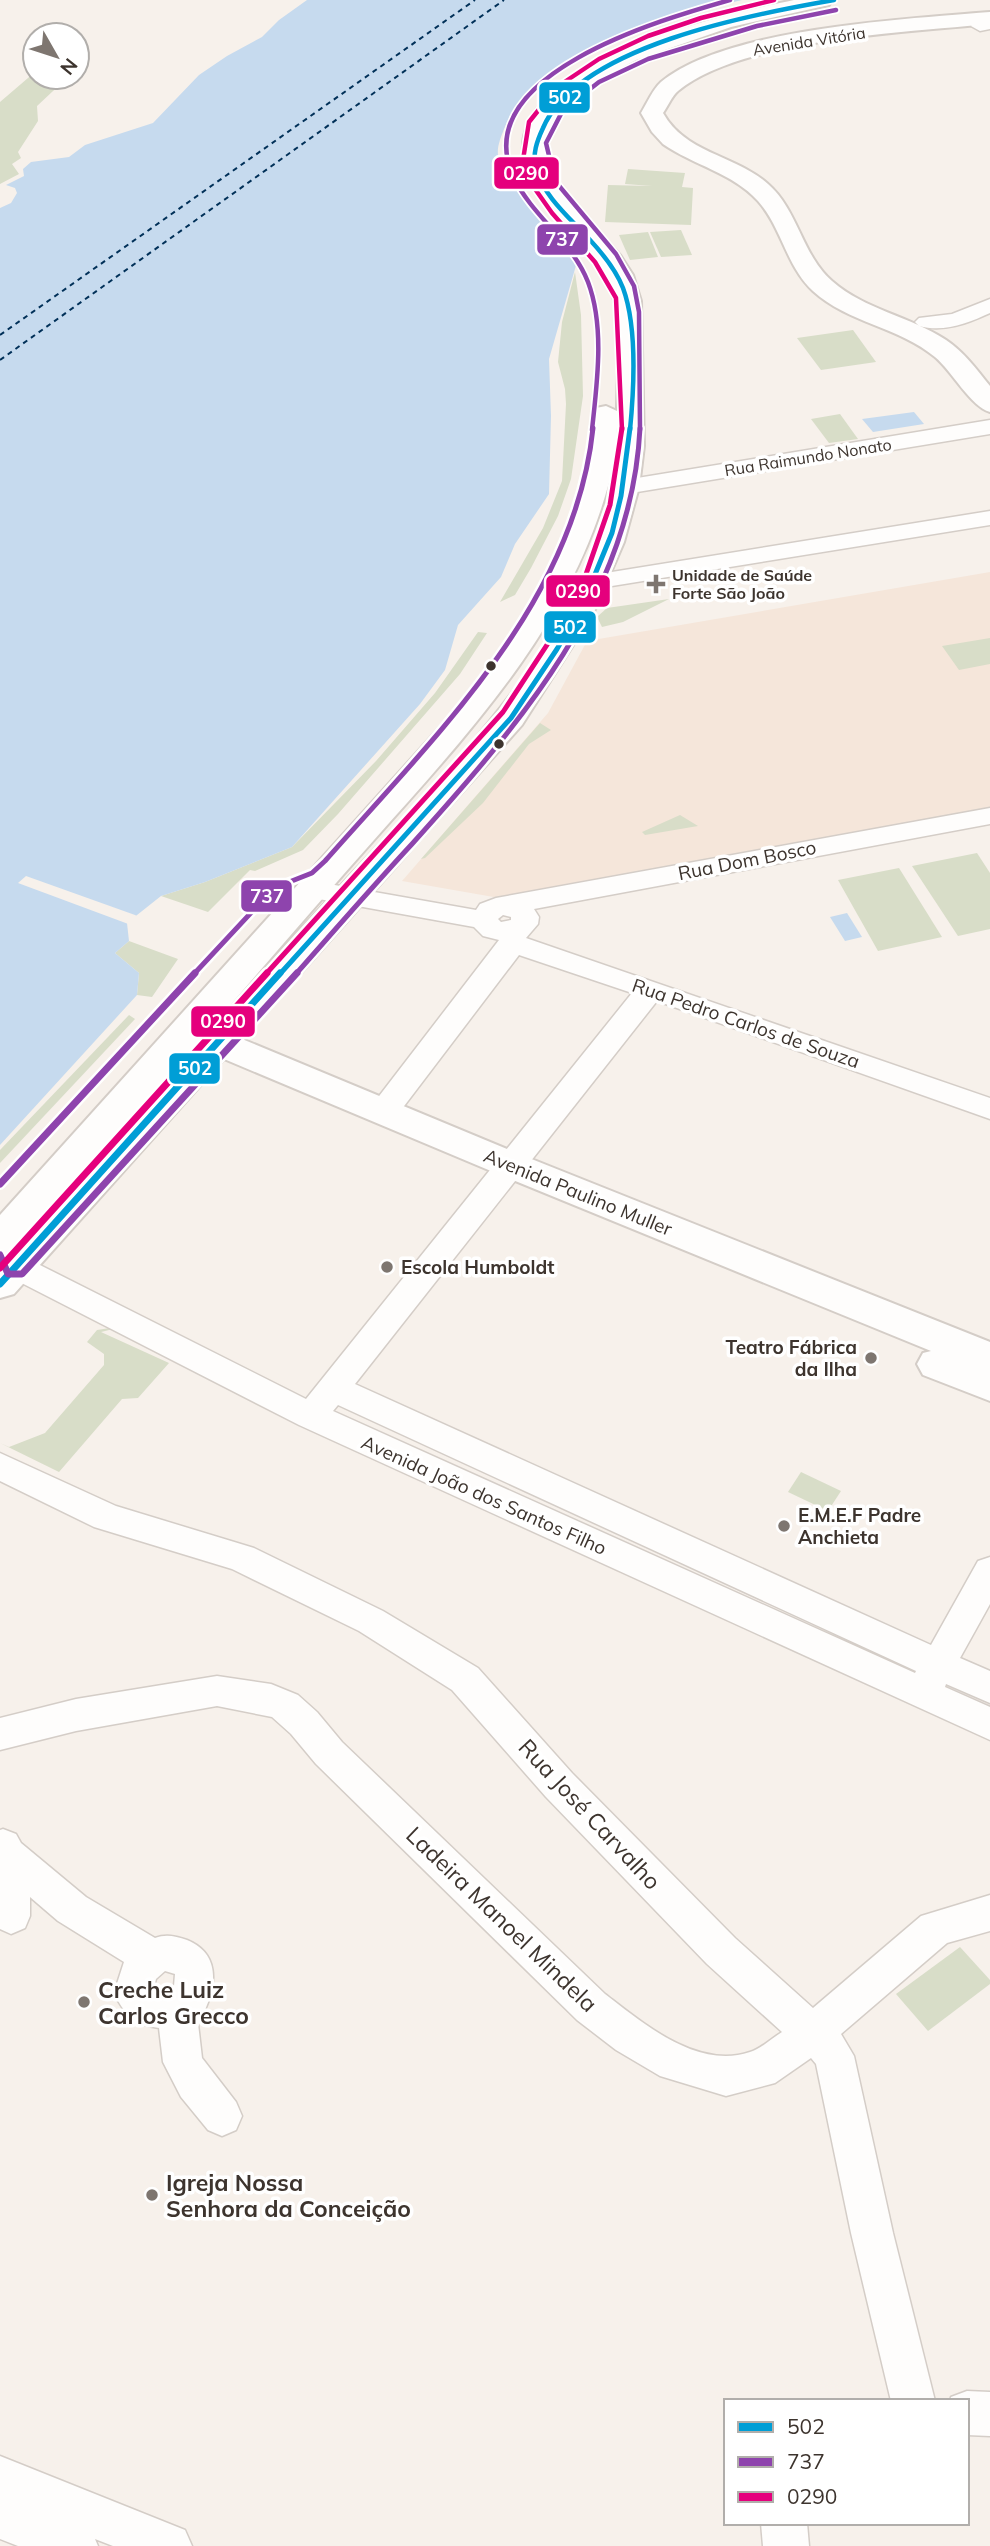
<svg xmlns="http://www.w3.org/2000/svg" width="990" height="2546" font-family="Mulish,sans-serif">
	<rect width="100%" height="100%" fill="#f7f1eb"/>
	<path fill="#f5e6da" d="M990,572V807L505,899L402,881L548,713L587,641Z"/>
	<g fill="#d8ddc8">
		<path d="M35,72V77H68L37,106L38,121L18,152L21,158L12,164L19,174L0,184V102Z"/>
		<path d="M628,169L685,173L682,187L693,188L691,225L605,222L608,185L652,186L625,184Z"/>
		<path d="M681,230L692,255L661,257L650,232Z"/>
		<path d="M648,232L658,257L630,260L619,235Z"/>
		<path d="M575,272L581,315L583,396L571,479L558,516L531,568L515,595L500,602L543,528L562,481L566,404L565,389L558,362L562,322Z"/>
		<path d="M853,330L876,362L821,370L797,338Z"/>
		<path d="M840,414L858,439L829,443L811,419Z"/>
		<path d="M669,599L623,622L602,627L597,617L607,608Z"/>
		<path d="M478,632L487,633L460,674L338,814L303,850L255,871L250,870L208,912L161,896L205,882L292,847L376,761L435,693Z"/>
		<path d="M990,638V664L959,670L942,646Z"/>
		<path d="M540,723L551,730L529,744L483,803L425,858L421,859Z"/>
		<path d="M680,815L698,826L645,835L642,832Z"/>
		<path d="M977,853L990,873V929L958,936L912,866Z"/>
		<path d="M899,868L942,937L878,951L838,880Z"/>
		<path d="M129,941L178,959L152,997L137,995L139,973L115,953Z"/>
		<path d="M129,1015L135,1019L0,1163V1150Z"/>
		<path d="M110,1328L113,1329L101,1332L169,1363L138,1398L122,1399L59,1472L0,1443L9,1447L45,1433L104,1365V1354L87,1342L97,1330Z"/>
		<path d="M801,1472L841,1491L828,1511L788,1492Z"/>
		<path d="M960,1947L990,1980V1984L928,2031L896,1994Z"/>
	</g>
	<g fill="#c6daee">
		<path d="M307,0H742C674,17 531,59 504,129C501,137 497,146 498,155C504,189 558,230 577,262L549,359L551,416L549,494L515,544L501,577L458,625L445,670L420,704L292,847L205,882L161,896L127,923L129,941L115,953L139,973L137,995L0,1145V208L11,203L17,193L15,188L6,185L24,176L23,169L31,162L69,157L85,145L153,123L199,75L227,56L262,37L279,20Z"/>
		<path d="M914,412L924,424L873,432L862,419Z"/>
		<path d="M847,913L862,937L845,941L830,917Z"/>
	</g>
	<path fill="#f7f1eb" d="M26,876L135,915L139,917L131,925L18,883Z"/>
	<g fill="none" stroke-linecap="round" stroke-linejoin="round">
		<g stroke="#013058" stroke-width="2" stroke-dasharray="5 4.5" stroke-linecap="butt">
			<path d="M0,335L475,0"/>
			<path d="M0,360L504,0"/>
		</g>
		<g stroke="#d4cdc7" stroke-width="3">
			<g id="minor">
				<path d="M990,19V29L980,31L971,26L974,22Z"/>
				<path d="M990,299V313C968,323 944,333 919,326L915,322L919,318L952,314Z"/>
				<path d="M990,420V434L625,494L617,492L614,487L617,482L625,480Z"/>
				<path d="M990,511V525L556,595L548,593L544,588L548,583L556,581Z"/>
				<path d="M990,808V824L534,909L539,917L538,924L526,938L990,1098V1119L657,1001L355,1384L931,1645L978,1561L990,1557V1604L960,1658L990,1671V1703L946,1684L945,1687L990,1707V1740L299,1425L4,1274L0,1267V1233L7,1231L18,1234L28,1259L306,1399L632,993L519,955L395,1118L384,1121L373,1118L369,1111L373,1104L499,940L483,936L474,927L302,896L298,890L302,884L312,881L476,910L480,904L496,898ZM503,915L511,917V920L501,922L498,919ZM338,1405L916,1671L915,1673L333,1411Z"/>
				<path d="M0,1453L116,1506L254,1548L383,1611L478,1668L572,1773L735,1938L813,2008L921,1916L990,1895V1931L947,1943L841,2034L854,2056L893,2233L935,2401H891L851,2233L816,2064L811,2058L775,2083L726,2096L660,2076L616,2050L577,2020L316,1764L291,1734L272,1717L217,1706L76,1731L0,1750V1718L76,1699L217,1676L271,1684L298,1695L317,1712L342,1742L605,1994C644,2024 698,2070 750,2052C761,2049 772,2038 782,2032L707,1964L546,1797L452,1690L359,1631L232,1569L94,1527L0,1481Z"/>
				<path d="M3,1829L16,1834L21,1843L86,1897L155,1938C166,1934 175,1936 187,1940C219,1953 217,1983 205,2010L197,2015L202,2058L236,2102L242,2116L236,2130L222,2136L208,2130L181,2097L163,2062L159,2028C135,2025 124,2014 114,1993L124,1962L58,1921L30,1897V1916L25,1928L11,1934L0,1929V1830ZM165,1971L175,1974L174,1986L165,1992L157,1991L154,1987L156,1979Z"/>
				<path d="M967,2391L990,2392V2436L967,2435V2401H950L951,2397Z"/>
				<path d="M0,2456L185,2530L192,2546H113L95,2539L98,2546H18L0,2539Z"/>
				<path d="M761,2523H807L809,2546H763Z"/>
			</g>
		</g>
		<g stroke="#d4cdc7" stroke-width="4">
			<g id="major">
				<path d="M794,0H832L829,5L731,27L636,60L602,78L572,99L554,120L545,146L553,177L570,201L620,255L633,275L641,301L644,446L639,487L624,542L593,614L522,725L242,1039L524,1156L990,1342V1401L923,1375L917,1364L923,1353L931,1351L498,1174L224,1059L14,1294L0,1298V1259L7,1251L0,1253V1215L449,717C505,647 560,572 581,483C587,461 589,437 593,414L596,408L606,406L617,411C617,358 628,295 591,252C571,228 543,207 530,178C478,67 726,14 794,0ZM617,428C613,616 462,754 344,882C313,916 282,950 251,984C235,1001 221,1020 204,1035C261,970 317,904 374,840C469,733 569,627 608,486C614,468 615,447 617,428Z"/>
				<path d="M990,12V24C909,32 740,39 678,91C672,96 668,106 663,113C686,154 736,155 768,184C798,210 802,255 832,281C865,310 910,316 946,340C964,352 977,370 990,386V412C971,407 952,371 935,357C899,327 848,323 813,291C786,266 782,228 758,201C733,173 693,165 663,144L652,132L641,113C647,103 653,89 661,82C726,28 906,19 990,12Z"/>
			</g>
		</g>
		<use href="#minor" fill="#fefdfc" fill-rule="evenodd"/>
		<use href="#major" fill="#fefdfc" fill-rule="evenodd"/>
		<g stroke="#fff" stroke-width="8">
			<path id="bus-1-far2" d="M630,430C634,389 637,326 623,288C616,270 603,254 590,240C571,219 544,197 536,169C532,154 537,141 543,128C578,46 753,14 834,0"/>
		</g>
		<g stroke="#fff" stroke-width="10">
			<path id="bus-1-far1" d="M279,975L511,718L557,649L582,606L612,533L621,496L630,428"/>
		</g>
		<g stroke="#fff" stroke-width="12">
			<path id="bus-1" d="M0,1284L280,973"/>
		</g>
		<g stroke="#fff" stroke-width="8">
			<g id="bus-2-far2">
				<path d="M592,430C597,383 605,327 588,282C572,241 533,217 514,178C465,75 663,19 730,0"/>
				<path d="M640,430L639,312L634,286L616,254L555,181L546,143L563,110L599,82L648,59L757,26L836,10"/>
			</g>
		</g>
		<g stroke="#fff" stroke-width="10">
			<g id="bus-2-far1">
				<path d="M193,975L274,888L312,873L325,861C435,736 575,603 593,428"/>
				<path d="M295,975C334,931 372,887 412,844C519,725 632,596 640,428"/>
			</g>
		</g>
		<g stroke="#fff" stroke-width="12">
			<g id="bus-2">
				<path d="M0,1184L195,973"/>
				<path d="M0,1255L8,1274H22L297,973"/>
			</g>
		</g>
		<g stroke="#fff" stroke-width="8">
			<path id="bus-3-far2" d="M622,430L616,298L595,262L552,213L528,179L523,160L529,122L557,87L599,59L648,36L701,18L774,0"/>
		</g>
		<g stroke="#fff" stroke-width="10">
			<path id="bus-3-far1" d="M265,975L503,712L560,625L584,580L610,505L622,428"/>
		</g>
		<g stroke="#fff" stroke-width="12">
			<path id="bus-3" d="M0,1268L267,973"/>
		</g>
		<use href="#bus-1-far2" stroke="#009ed6" stroke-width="4.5"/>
		<use href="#bus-1-far1" stroke="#009ed6" stroke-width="5"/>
		<use href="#bus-1" stroke="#009ed6" stroke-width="7"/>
		<use href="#bus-2-far2" stroke="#8e44ad" stroke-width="4.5"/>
		<use href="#bus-2-far1" stroke="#8e44ad" stroke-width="5"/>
		<use href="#bus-2" stroke="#8e44ad" stroke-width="7"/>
		<use href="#bus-3-far2" stroke="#e5007d" stroke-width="4.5"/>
		<use href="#bus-3-far1" stroke="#e5007d" stroke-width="5"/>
		<use href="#bus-3" stroke="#e5007d" stroke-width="7"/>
	</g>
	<g fill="#7e7670" stroke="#fff" stroke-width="2.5">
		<path d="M652.5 573.5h7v7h7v7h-7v7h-7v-7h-7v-7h7z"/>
		<circle cx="387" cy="1267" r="7"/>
		<circle cx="871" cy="1358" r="7"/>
		<circle cx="784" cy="1526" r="7"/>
		<circle cx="84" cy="2002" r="7"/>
		<circle cx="152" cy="2195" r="7"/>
	</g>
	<g fill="#3d342e" stroke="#fff" stroke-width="2.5">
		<circle cx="491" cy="666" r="6"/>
		<circle cx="499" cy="744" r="6"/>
	</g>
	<g text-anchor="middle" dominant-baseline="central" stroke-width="7" stroke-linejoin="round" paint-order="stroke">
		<g font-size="16" fill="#3d342e" stroke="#fff">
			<text transform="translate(809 41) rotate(-9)">Avenida Vitória</text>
			<text transform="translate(808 457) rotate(-9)">Rua Raimundo Nonato</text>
		</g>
		<g font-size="16" font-weight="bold" fill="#3d342e" stroke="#fff" text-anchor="start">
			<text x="672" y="575">Unidade de Saúde<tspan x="672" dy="18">Forte São João</tspan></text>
		</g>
		<g font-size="19" fill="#3d342e" stroke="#fff">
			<text transform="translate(747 860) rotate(-11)">Rua Dom Bosco</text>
			<text transform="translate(746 1023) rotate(19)">Rua Pedro Carlos de Souza</text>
			<text transform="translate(578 1192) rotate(22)">Avenida Paulino Muller</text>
			<text transform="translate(484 1495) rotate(24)">Avenida João dos Santos Filho</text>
		</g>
		<g font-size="19" font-weight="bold" fill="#3d342e" stroke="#fff" text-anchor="start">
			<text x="401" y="1267">Escola Humboldt</text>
			<text x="857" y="1347" text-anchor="end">Teatro Fábrica<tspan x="857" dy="22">da Ilha</tspan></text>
			<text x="798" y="1515">E.M.E.F Padre<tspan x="798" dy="22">Anchieta</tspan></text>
		</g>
		<g font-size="23" fill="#3d342e" stroke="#fff">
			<text transform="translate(590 1814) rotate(47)">Rua José Carvalho</text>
			<text transform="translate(502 1919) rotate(44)">Ladeira Manoel Mindela</text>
		</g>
		<g font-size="23" font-weight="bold" fill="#3d342e" stroke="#fff" text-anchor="start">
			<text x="98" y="1989">Creche Luiz<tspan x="98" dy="26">Carlos Grecco</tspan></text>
			<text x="166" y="2182">Igreja Nossa<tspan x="166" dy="26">Senhora da Conceição</tspan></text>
		</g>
	</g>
	<g stroke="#fff" stroke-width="2.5">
		<rect x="538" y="81" width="53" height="33" rx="7" fill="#009ed6"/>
		<rect x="493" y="156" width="67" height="34" rx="7" fill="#e5007d"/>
		<rect x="536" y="223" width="53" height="33" rx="7" fill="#8e44ad"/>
		<rect x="545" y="574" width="66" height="34" rx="7" fill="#e5007d"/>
		<rect x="543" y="610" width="54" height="34" rx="7" fill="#009ed6"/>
		<rect x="240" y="879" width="53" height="34" rx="7" fill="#8e44ad"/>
		<rect x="190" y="1005" width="66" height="33" rx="7" fill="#e5007d"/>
		<rect x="168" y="1052" width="53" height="33" rx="7" fill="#009ed6"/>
	</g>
	<g font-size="19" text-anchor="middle" font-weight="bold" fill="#fff">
		<text x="565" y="104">502</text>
		<text x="526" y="180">0290</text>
		<text x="562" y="246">737</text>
		<text x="578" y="598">0290</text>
		<text x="570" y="634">502</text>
		<text x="267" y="903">737</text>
		<text x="223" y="1028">0290</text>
		<text x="195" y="1075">502</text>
	</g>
	<rect x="724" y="2399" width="245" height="126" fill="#ffffff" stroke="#b1aeab" stroke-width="2"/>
	<rect x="738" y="2422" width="35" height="10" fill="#009ed6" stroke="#b1aeab" stroke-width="2"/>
	<text x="787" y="2434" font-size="21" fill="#3d342e">502</text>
	<rect x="738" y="2457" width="35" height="10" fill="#8e44ad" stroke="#b1aeab" stroke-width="2"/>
	<text x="787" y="2469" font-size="21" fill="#3d342e">737</text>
	<rect x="738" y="2492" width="35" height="10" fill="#e5007d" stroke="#b1aeab" stroke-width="2"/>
	<text x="787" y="2504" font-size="21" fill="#3d342e">0290</text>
	<g transform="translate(56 56) rotate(129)"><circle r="33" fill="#ffffff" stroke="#b1aeab" stroke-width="2"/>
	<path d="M0-5L12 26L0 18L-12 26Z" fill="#7e7670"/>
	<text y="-10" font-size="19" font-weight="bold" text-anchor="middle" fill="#3d342e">N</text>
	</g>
</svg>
